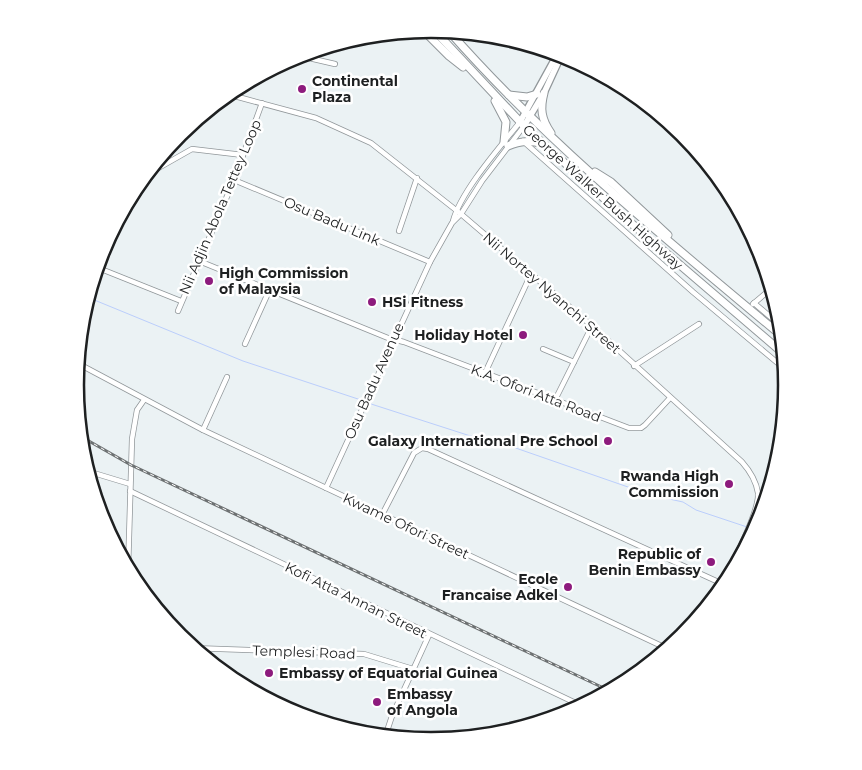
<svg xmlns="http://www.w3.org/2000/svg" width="862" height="770" font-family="Montserrat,sans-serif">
	<rect width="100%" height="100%" fill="#ebf2f4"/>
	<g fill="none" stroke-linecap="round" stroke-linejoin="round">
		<g stroke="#bbcefc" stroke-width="1">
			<path d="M87,297L243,361L364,401"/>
			<path d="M368,403L486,441L507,445L651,495L683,502L696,510L756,530"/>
		</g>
		<g stroke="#91979a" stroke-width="6">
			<g id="minor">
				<path d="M296,55L335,64"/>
				<path d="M227,94L316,118L371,143L461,214L592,326L742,462C750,471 756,480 758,493C760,513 725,577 715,598"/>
				<path d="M523,141L693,292L786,370"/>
				<path d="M234,180L430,262"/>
				<path d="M134,189L155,170L192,149L243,155"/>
				<path d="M453,221C461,191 500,147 520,122"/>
				<path d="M399,231L417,178"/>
				<path d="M199,261L388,338L404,342L629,428H641L645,425L670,398"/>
				<path d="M96,267L181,301"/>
				<path d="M754,303L781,326"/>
				<path d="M753,304L772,288"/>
				<path d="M178,311L234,180L262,103"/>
				<path d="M245,344L269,291"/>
				<path d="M543,349L574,362"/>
				<path d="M77,363L203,430L668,649"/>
				<path d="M634,366L699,324"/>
				<path d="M485,373L531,274"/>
				<path d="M555,400L592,326"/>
				<path d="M203,430L227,377"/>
				<path d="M87,471L130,484"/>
				<path d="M326,488L430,262L452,223L461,214L482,181L524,126"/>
				<path d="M130,491L582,706"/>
				<path d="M758,495L769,491"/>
				<path d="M382,515L414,453L422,448L428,449L725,585"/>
				<path d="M128,571L132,439L137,410L144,400"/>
				<path d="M192,648L364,654L413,669"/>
				<path d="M385,734L393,738"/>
				<path d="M385,737L392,716L429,635"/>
			</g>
		</g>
		<g stroke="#91979a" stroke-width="8">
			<g id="secondary">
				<path d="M520,122L558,53"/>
				<path d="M524,126L544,93L562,54"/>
			</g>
		</g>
		<g stroke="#91979a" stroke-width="9">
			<g id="trunk">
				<path d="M433,29L524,126L631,223L784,354"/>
				<path d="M423,30L449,56L463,67"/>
				<path d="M448,30C548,144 667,240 783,337"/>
				<path d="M544,93C540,108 541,119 551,133"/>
				<path d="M509,95L527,97L537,94"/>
				<path d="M495,101L506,122L504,142"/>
				<path d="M508,146C521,141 529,140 543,144"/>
				<path d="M595,172L611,182L668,235"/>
			</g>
		</g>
		<use href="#minor" stroke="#fff" stroke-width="4.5"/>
		<use href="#secondary" stroke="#fff" stroke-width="5.5"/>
		<use href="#trunk" stroke="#fff" stroke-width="7"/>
		<g stroke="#6d7172" stroke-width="3">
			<path id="rail" d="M80,436L131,465L610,691"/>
		</g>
		<use href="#rail" stroke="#fff" stroke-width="1" stroke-dasharray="4" stroke-linecap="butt"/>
	</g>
	<g fill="#8d1b7d" stroke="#fff" stroke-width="2">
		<circle cx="302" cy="89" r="5"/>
		<circle cx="209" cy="281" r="5"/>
		<circle cx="372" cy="302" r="5"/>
		<circle cx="523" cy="335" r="5"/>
		<circle cx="608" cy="441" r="5"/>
		<circle cx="729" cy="484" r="5"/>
		<circle cx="711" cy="562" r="5"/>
		<circle cx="568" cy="587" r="5"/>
		<circle cx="269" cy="673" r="5"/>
		<circle cx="377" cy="702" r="5"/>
	</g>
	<g text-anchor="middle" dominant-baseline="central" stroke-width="5" stroke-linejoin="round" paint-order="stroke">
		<g font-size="14" font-weight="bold" fill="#1e2021" stroke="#fff" text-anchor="start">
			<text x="312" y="81">Continental<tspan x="312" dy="16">Plaza</tspan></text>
			<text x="219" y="273">High Commission<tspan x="219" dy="16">of Malaysia</tspan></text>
			<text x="382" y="302">HSi Fitness</text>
			<text x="513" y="335" text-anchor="end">Holiday Hotel</text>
			<text x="598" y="441" text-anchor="end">Galaxy International Pre School</text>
			<text x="719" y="476" text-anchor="end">Rwanda High<tspan x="719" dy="16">Commission</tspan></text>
			<text x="701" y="554" text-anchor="end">Republic of<tspan x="701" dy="16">Benin Embassy</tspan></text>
			<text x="558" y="579" text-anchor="end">Ecole<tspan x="558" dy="16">Francaise Adkel</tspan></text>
			<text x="279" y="673">Embassy of Equatorial Guinea</text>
			<text x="387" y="694">Embassy<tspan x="387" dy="16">of Angola</tspan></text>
		</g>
		<g font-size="14" fill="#1e2021" stroke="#fff">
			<text transform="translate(603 197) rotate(42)">George Walker Bush Highway</text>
			<text transform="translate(220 207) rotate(-67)">Nii Adjin Abola Tettey Loop</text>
			<text transform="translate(332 221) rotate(23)">Osu Badu Link</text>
			<text transform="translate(552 293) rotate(41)">Nii Nortey Nyanchi Street</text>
			<text transform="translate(374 381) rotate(-66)">Osu Badu Avenue</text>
			<text transform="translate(536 393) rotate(21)">K.A. Ofori Atta Road</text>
			<text transform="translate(406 526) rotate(25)">Kwame Ofori Street</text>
			<text transform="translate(356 600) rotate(26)">Kofi Atta Annan Street</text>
			<text transform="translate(304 652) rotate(2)">Templesi Road</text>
		</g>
	</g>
	<path d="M0 0H862V770H0ZM84 385a347 347 0 1 1 694 0a347 347 0 1 1-694 0Z" fill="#fff" fill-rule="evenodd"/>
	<path fill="none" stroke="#1e2021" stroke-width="2.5" d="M84 385a347 347 0 1 1 694 0a347 347 0 1 1-694 0Z"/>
</svg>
